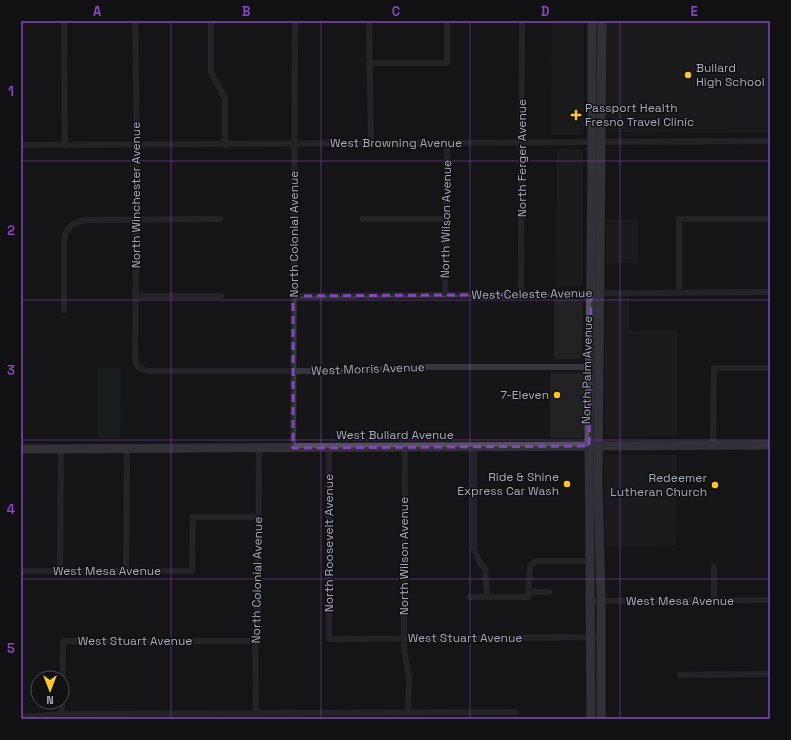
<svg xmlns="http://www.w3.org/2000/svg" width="791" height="740" font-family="'Space Grotesk',sans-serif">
	<rect width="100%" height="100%" fill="#161618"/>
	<g fill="#222225">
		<path d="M552,21H584V133L582,135H551Z"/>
		<path d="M607,21H770V133L610,132L606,129Z"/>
		<path d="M557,149H582L583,150V283L582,285L579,286H556Z"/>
		<path d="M606,219H638V263L606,264Z"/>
		<path d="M609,298H629V331L677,330V436L610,437L605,433V331L606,300Z"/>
		<path d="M554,300H580L583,302L582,356L580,359H554Z"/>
		<path d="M550,373H581L584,375V435L581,438H550Z"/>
		<path d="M607,455H677L676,546L605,547L604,459Z"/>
	</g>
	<path fill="#1d261f" d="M98,368H121L120,438H98Z"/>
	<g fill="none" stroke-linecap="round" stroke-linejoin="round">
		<g stroke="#36373d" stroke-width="6">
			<path d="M64,21L65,145"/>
			<path d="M135,21L137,146L135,360L138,367L147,371H350L427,367H593"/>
			<path d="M211,21V72L225,98V145"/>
			<path d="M369,21L371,144"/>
			<path d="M369,63H447V21"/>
			<path d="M21,145L770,141"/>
			<path d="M363,219H446"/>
			<path d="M679,292V219H770"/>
			<path d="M521,294L522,21"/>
			<path d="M445,295L447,143"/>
			<path d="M135,296H221"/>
			<path d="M293,296L770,292"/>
			<path d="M64,310V240C67,225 74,222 87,220L220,219"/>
			<path d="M713,445L714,368H770"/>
			<path d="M474,446V549L480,563L485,569L487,597H528L530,570V566L536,561H590"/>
			<path d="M329,447V639L601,637"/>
			<path d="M405,447L404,650L409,677L408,712"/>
			<path d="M293,448L295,21"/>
			<path d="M714,567V601"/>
			<path d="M60,570L61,448"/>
			<path d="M126,570L127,448"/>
			<path d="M21,571H192L193,517H259"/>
			<path d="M528,592H549"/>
			<path d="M469,597H487"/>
			<path d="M591,601L770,600"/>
			<path d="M680,675L770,674"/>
			<path d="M256,713L255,641L258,607L259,448"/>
			<path d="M62,714L63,641H255"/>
			<path d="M21,717L62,714L515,712"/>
		</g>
		<g stroke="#52535d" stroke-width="9">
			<path d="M21,449L770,445"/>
			<path d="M591,719L589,429L592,173V21"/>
			<path d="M601,719V601L598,482L602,21"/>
		</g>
	</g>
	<path d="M0 0H791V740H0ZM591,294L589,446L293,448V296Z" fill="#161618" fill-opacity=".55" fill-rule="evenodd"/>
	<path fill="none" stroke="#8445be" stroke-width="3" stroke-dasharray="8 5" stroke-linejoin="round" d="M591,294L589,446L293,448V296Z"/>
	<path fill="none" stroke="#8445be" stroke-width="1" stroke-opacity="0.55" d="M171,21V719M321,21V719M470,21V719M620,21V719M21,161H770M21,300H770M21,440H770M21,579H770"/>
	<g fill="#ffc727" stroke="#111113" stroke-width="1.5">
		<circle cx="688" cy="75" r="4"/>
		<path d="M574 109h4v4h4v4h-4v4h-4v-4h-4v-4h4z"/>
		<circle cx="557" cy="395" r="4"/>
		<circle cx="567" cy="484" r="4"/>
		<circle cx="715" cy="485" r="4"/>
	</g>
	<g text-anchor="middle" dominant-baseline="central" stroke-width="3" stroke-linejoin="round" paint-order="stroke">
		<g font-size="12" fill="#a6abb9" stroke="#111113" text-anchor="end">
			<text x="696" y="68" text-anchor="start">Bullard<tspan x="696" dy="14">High School</tspan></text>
			<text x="585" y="108" text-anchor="start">Passport Health<tspan x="585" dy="14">Fresno Travel Clinic</tspan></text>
			<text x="549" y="395">7-Eleven</text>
			<text x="559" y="477">Ride &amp; Shine<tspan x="559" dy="14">Express Car Wash</tspan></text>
			<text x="707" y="478">Redeemer<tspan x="707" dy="14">Lutheran Church</tspan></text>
		</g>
		<g font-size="12" fill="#a6abb9" stroke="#111113">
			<text x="396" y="143">West Browning Avenue</text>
			<text transform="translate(522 158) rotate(-90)">North Ferger Avenue</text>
			<text transform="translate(136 195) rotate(-90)">North Winchester Avenue</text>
			<text transform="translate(446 219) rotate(-89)">North Wilson Avenue</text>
			<text transform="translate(294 234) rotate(-90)">North Colonial Avenue</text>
			<text transform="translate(532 294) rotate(-1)">West Celeste Avenue</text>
			<text transform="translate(368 369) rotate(-2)">West Morris Avenue</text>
			<text transform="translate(587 370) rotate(-89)">North Palm Avenue</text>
			<text x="395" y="435">West Bullard Avenue</text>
			<text transform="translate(329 543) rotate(-90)">North Roosevelt Avenue</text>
			<text transform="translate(404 556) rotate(-90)">North Wilson Avenue</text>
			<text x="107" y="571">West Mesa Avenue</text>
			<text transform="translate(257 580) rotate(-89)">North Colonial Avenue</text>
			<text x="680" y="601">West Mesa Avenue</text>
			<text x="465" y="638">West Stuart Avenue</text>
			<text x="135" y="641">West Stuart Avenue</text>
		</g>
	</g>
	<rect width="791" height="740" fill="none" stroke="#111113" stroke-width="44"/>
	<g transform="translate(50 690) rotate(180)"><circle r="19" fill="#111113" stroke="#4d4f55"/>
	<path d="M0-3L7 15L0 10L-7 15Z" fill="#ffc727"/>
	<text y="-6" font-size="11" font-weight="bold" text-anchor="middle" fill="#a6abb9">N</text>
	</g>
	<rect x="22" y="22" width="747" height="696" fill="none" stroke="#8445be" stroke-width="1.5"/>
	<g font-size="13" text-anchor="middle" font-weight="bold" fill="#8445be">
		<text x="97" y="16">A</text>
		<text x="246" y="16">B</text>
		<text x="396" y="16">C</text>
		<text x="545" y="16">D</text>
		<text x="694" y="16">E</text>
		<text x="11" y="96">1</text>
		<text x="11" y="235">2</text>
		<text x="11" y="375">3</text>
		<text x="11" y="514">4</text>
		<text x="11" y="653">5</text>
	</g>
</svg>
